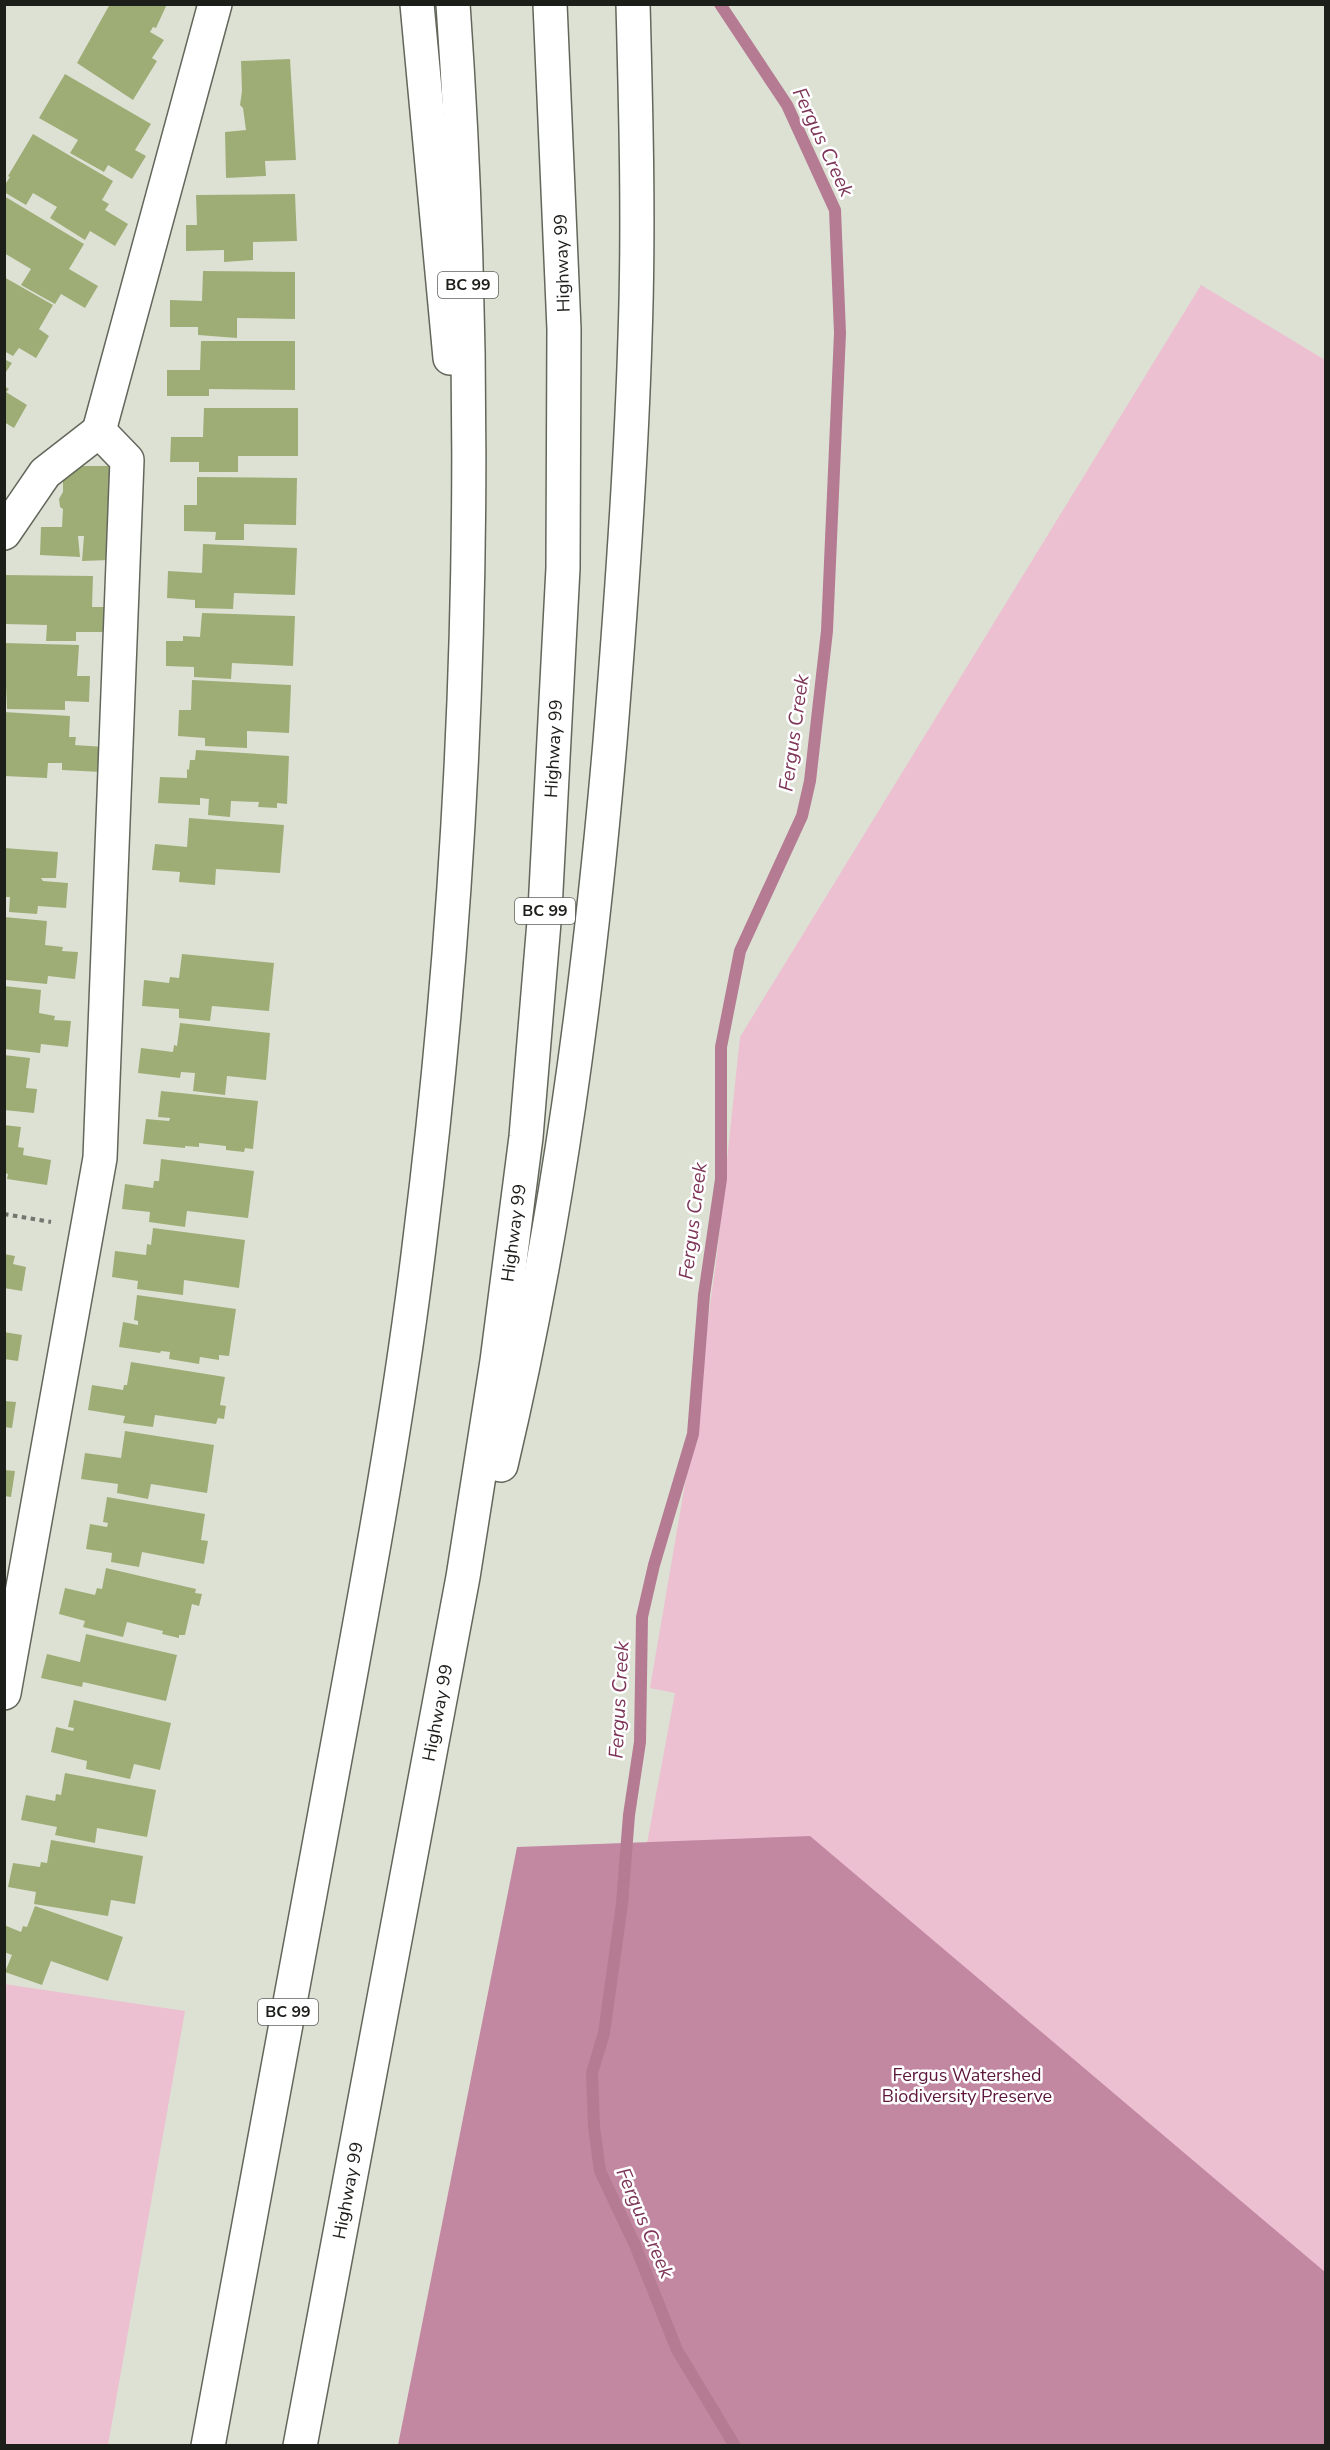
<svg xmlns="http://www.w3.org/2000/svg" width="1330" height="2450" font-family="'Nunito Sans',sans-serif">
	<rect width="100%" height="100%" fill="#dde1d4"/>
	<g fill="#ecbfd1">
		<path d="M1201,285L1325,360V2445L438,2446L575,2229L675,1693L650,1688L687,1472L717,1255L740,1037Z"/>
		<path d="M4,1984L185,2011L108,2445H5Z"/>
	</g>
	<path fill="#c288a1" d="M810,1836L1325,2272V2445H398L517,1847Z"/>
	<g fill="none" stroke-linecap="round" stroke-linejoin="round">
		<path stroke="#b47b93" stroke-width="12" d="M720,4L787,105L835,210L840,333L827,631L810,781L802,816L740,951L721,1047V1179L704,1295L693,1434L654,1565L642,1617L640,1742L629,1815L622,1904L604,2033L592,2073L594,2127L600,2171L635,2245L677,2350L735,2446"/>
	</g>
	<g fill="#9ead76">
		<path d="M110,4H167L156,28L153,27L150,32L164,40L152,58L157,61L133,100L77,63Z"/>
		<path d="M290,59L296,160L265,161L266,176L226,178L225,132L246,130L243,108L240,105L242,91L241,61Z"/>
		<path d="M65,74L151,124L135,150L146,156L132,179L108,165L104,172L70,153L78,140L39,118Z"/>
		<path d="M33,134L113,181L102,200L109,204L105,210L128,224L115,246L90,231L85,240L50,218L57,207L33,193L26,205L4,192V186L10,177L8,176Z"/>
		<path d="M295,194L297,241L253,242V260L224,262V250L186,251V225H197L196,195Z"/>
		<path d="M4,196L84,244L69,269L98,286L85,308L61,294L55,304L21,285L31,269L4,253Z"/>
		<path d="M203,271L295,272V319L237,318V338L198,335V327H170V300L202,301Z"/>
		<path d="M4,277L53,305L39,329L49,336L36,358L19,348L13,356L4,351Z"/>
		<path d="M201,341H295V390L209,389V396H167V370H200Z"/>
		<path d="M4,359L12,363L4,375Z"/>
		<path d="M4,386L9,389L6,392L27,405L14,428L4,422Z"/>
		<path d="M204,408H298V456H238V472H199V462H170L171,437H203Z"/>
		<path d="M63,466H111L110,560L82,561L84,536H78L80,557L40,555L41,527H62L63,509L60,507L59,499L63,492Z"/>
		<path d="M197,477L297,478L296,525L244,524V540H215L216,532L184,531V505H197Z"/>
		<path d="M203,544L297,548L295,595L234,593L233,609L195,608V600L167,598L168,571L202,573Z"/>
		<path d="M4,575L93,576L92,607H105V632H76V641H46L47,625L4,624Z"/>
		<path d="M202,613L295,616L293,666L232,663L231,679L194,677V667L166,666V641H183V636L200,637Z"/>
		<path d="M4,643L79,645L77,676H90L89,702L65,701V710L7,709Z"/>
		<path d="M192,680L291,685L289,733L247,731V748L205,746V738L178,736L179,710H191Z"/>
		<path d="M4,712L70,716L69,737H76L75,745L104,747L102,772L62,770V763H48L47,778L4,776Z"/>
		<path d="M196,750L289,756L287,804L277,803V808L258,807L259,802L231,801L230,817L208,815L209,799L200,798V805L158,803L160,777L187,778V769L189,770L190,760H195Z"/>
		<path d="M189,818L284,825L280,873L216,869L215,885L179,882L180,872L152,870L155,844L187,847Z"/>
		<path d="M4,848L58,852L56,878H41L43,881L68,883L66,908L38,906L37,914L9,912L10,897H4Z"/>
		<path d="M4,917L47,921L45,945L63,947L62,951L78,952L75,979L48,976L47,984L6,980Z"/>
		<path d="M182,954L274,963L269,1011L212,1006L210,1021L179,1018V1009L142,1006L144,980L169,983L170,977L179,978Z"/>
		<path d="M4,986L41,990L39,1013L55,1016L54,1020L71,1021L68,1047L41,1044L40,1053L4,1049Z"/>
		<path d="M180,1023L270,1033L266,1080L227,1076L225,1095L193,1091L195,1073L181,1072L180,1078L138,1073L141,1048L173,1052L174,1045L177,1046Z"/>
		<path d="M4,1055L30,1058L26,1088L37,1089L34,1113L4,1110Z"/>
		<path d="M161,1091L258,1101L253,1149L245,1148L244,1152L226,1150V1146L199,1143V1147L185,1146V1148L143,1144L146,1119L169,1121L170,1118L158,1117Z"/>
		<path d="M4,1125L21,1127L18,1147L24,1148L23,1155L51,1160L47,1185L7,1179L8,1174L4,1173Z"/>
		<path d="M161,1159L254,1171L248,1218L187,1211L185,1227L149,1222L150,1212L122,1209L125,1184L153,1188L154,1181H159Z"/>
		<path d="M153,1228L245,1240L239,1288L184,1280L183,1295L137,1289L138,1281L112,1277L115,1251L146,1255L147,1244L151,1245Z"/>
		<path d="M4,1254L15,1256L13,1264L26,1267L22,1291L4,1288Z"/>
		<path d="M137,1295L236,1309L229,1356L219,1355V1360L200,1357L199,1364L169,1359L170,1352L161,1351L160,1353L119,1347L123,1322L138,1325V1321L134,1320Z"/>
		<path d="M4,1332L22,1335L18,1361L4,1359Z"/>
		<path d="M131,1362L225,1377L220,1405L226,1406L224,1419L218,1418L216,1424L155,1415L153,1427L123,1423L125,1416L88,1410L92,1385L123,1390L124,1385H127Z"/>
		<path d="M4,1401L16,1402L12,1428L4,1427Z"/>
		<path d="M125,1431L214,1445L207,1493L151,1484L148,1499L117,1493L118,1484L81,1479L85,1453L121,1458Z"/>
		<path d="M4,1470L15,1471L11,1497L4,1496Z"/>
		<path d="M107,1497L205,1514L201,1540L208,1541L204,1564L142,1552L139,1567L111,1562L112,1553L86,1549L90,1524L107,1527L108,1523L103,1522Z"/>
		<path d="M106,1568L196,1589L195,1593L202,1594L199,1606L192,1604L185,1635H179V1638L162,1634L163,1631L127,1622L123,1637L83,1627L85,1621L59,1614L65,1588L95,1595L97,1588L102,1589Z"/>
		<path d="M86,1634L177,1655L166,1701L83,1682L82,1687L41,1678L47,1654L80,1662Z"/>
		<path d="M74,1700L171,1723L160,1770L134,1764L130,1779L86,1769L87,1761L51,1752L56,1727L73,1731L74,1728L68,1727Z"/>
		<path d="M65,1773L156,1790L147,1837L97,1828L95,1843L55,1835L57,1827L21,1820L26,1795L55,1801L56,1794L61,1795Z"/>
		<path d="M51,1840L143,1856L135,1904L111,1900L108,1916L34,1904L36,1892L8,1887L13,1863L40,1867L41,1862L47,1863Z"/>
		<path d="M35,1906L123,1937L108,1981L51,1961L42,1985L5,1972L12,1955L4,1952V1925L21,1932L23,1926L27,1927Z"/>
	</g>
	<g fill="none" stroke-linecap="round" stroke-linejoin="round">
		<g stroke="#63675b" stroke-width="36">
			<g id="minor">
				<path d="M99,431L215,4"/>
				<path d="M4,533L45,473L99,431L127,460L100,1158L4,1693"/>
			</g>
		</g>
		<g stroke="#63675b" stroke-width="36">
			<g id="highway">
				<path d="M417,4L450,358"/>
				<path d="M501,1465C557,1228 589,985 610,742C621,607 631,472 635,337C639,226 636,115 633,4"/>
				<path d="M208,2446C247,2235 286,2024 325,1813C360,1622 397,1432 420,1239C471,830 482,416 453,4"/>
				<path id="s1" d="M300,2446L463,1577L497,1361L526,1137L545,910L563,568L564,329L550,4"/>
			</g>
		</g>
		<path stroke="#73766e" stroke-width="4" stroke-dasharray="4.5 4.5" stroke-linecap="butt" d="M4,1214L51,1222"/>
		<use href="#minor" stroke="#fff" stroke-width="33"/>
		<use href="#highway" stroke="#fff" stroke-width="33"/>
	</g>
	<g text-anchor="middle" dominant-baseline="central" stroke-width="5" stroke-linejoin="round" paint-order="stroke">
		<g fill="#fff" stroke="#60625e" stroke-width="1.5">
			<rect x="438" y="272" width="60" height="26" rx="4.5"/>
			<rect x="515" y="898" width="60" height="26" rx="4.5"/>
			<rect x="258" y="1999" width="60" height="26" rx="4.5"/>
		</g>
		<g font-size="16" font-weight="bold" fill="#1c1e19">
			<text x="468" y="285">BC 99</text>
			<text x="545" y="911">BC 99</text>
			<text x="288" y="2012">BC 99</text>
		</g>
		<g font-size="18" fill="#1c1e19" stroke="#fff">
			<text transform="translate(562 263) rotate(-92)">Highway 99</text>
			<text stroke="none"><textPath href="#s1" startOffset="1718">Highway 99</textPath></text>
			<text stroke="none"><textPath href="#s1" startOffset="1232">Highway 99</textPath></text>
			<text stroke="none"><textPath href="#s1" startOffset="746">Highway 99</textPath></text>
			<text stroke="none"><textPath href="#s1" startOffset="260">Highway 99</textPath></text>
		</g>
		<g font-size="18" fill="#5c163b" stroke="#fff">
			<text x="967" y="2075">Fergus Watershed<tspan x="967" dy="21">Biodiversity Preserve</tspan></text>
		</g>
		<g font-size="20" font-style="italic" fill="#7d3558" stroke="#fff">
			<text transform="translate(823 142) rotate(65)">Fergus Creek</text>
			<text transform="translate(794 733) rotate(-82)">Fergus Creek</text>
			<text transform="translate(693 1221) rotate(-83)">Fergus Creek</text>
			<text transform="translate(619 1700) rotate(-87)">Fergus Creek</text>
			<text transform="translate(645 2223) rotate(67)">Fergus Creek</text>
		</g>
	</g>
	<rect width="1330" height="2450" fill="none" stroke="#1c1e19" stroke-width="12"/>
</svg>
